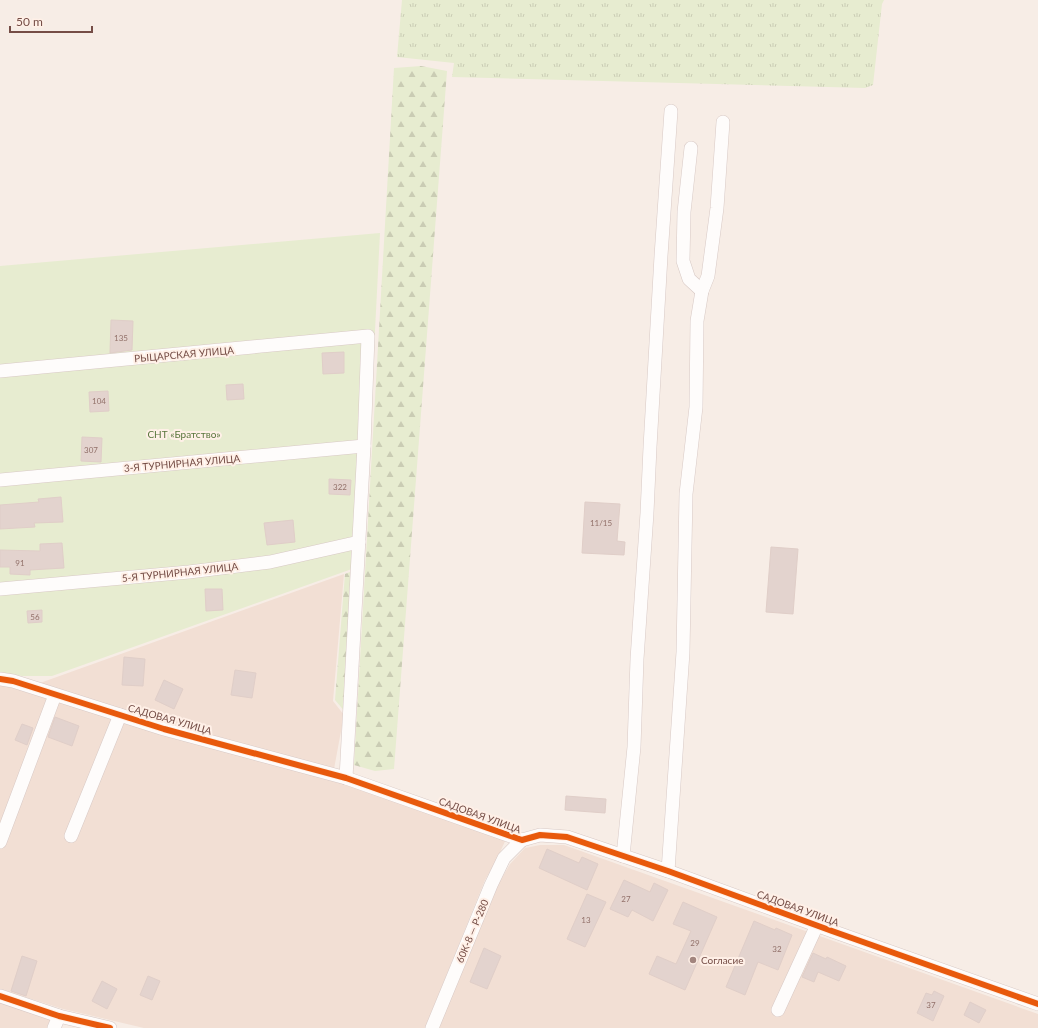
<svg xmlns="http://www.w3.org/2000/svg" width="1038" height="1028" font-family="Lato,sans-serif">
	<defs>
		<pattern id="grass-tufts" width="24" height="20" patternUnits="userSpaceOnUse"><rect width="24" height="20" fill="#e7ecd0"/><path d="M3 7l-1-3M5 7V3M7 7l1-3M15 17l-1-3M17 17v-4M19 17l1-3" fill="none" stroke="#caccb4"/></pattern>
		<pattern id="forest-firs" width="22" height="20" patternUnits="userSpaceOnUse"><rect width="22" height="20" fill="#e7ecd0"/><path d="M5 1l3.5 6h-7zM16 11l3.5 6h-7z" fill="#caccb4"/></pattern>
	</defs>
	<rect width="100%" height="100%" fill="#f7ede6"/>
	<g fill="#f2dfd4">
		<path d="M344,574L333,701L344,715L334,769L167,726L40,683Z"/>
		<path d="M0,684L341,781L506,839L497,859L485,880L425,1028H144L63,1009L0,989Z"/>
		<path d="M540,845H564L1038,1014V1028H438L495,890L510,864L525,848Z"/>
		<path d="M0,999L54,1017L49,1028H0Z"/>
	</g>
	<path fill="url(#grass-tufts)" d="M402,0H884L882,4L873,85L865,88L452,77L454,63L397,57Z"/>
	<g fill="url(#forest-firs)">
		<path d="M421,66L447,71L394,769L375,771L354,765L394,68Z"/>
		<path d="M355,570L346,713L335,700L345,574Z"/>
	</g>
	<path fill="#e7ecd0" d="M380,233L363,565L52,676H22L0,672V266Z"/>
	<g fill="#e3d3ce" stroke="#e0cec8">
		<path d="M111,320L133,321L132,350L110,353Z"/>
		<path d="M344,352V373L323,374L322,353Z"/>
		<path d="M243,384L244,399L227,400L226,385Z"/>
		<path d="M108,391L109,411L90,412L89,392Z"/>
		<path d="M82,437L102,438L101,462L81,461Z"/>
		<path d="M329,479L351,480L350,495L329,494Z"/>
		<path d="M61,497L63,522L34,523L35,527L0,529V505L39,502L38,499Z"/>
		<path d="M585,502L620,504L617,541L625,542L624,555L582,553Z"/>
		<path d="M293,520L295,542L267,545L264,523Z"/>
		<path d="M62,543L64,568L30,570V575L10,574V567H0V550L40,551V544Z"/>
		<path d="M771,547L798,549L793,614L766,612Z"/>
		<path d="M205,589H222L223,610L206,611Z"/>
		<path d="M42,610V622L28,623L27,611Z"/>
		<path d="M124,657L145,659L143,686L122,685Z"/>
		<path d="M235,670L256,673L252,698L231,695Z"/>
		<path d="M164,680L183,689L174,709L155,700Z"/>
		<path d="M55,717L79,726L72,746L48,737Z"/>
		<path d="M22,724L33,728L27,745L15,740Z"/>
		<path d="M566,796L606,799L605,813L565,810Z"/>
		<path d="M547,849L579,863L582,857L598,864L587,890L539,868Z"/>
		<path d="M624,880L650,892L654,883L668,890L653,921L632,910L628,917L610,909Z"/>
		<path d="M587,894L606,902L585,947L567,939Z"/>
		<path d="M683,902L717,917L685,990L649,974L657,956L676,964L691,931L673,924Z"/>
		<path d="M754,921L775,930L776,928L792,935L778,970L758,962L745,995L726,987Z"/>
		<path d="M484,948L501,956L487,989L470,982Z"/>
		<path d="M813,953L826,959L827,957L846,966L839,981L818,972L814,982L802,977Z"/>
		<path d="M22,956L37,961L26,996L11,991Z"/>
		<path d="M148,976L160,981L152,1000L140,995Z"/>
		<path d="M102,981L117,989L107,1009L92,1001Z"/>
		<path d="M934,991L944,996L933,1021L917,1013L926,993L932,995Z"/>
		<path d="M970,1002L986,1010L979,1023L964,1015Z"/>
	</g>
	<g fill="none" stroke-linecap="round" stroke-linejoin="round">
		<g stroke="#d8c9c5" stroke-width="14">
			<g id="minor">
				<path d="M691,148L684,212L683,261L689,279L702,291"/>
				<path d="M0,371L368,336L364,446L346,778"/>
				<path d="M0,480L364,446"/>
				<path d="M0,589L189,572L270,562L359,542"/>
				<path d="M0,679L13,681L164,729L346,778L522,840L540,835L567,837L668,871L832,931L1038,1004"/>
				<path d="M71,836L120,715"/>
				<path d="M0,842L55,695"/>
				<path d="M623,856L634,747L637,659L647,513L650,447L661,256L671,111"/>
				<path d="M668,871L683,652L686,494L696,407L697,321L702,291L708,276L717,208L723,122"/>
				<path d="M0,996L59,1016L110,1028"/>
				<path d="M778,1010L817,925"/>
				<path d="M54,1028L59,1016"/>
				<path d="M432,1028L491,885L504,858L522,840"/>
			</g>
		</g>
		<use href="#minor" stroke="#fefcfb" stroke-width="13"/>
		<g stroke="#fff0e7" stroke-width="8">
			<g id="cycleway">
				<path d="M0,679L13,681L164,729L346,778L522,840L540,835L567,837L668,871L832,931L1038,1004"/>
				<path d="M0,996L59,1016L110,1028"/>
			</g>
		</g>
		<use href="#cycleway" stroke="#e8590c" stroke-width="6"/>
	</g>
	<circle fill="#a2857e" stroke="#fff0e7" stroke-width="1.5" cx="693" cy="960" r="4"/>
	<g text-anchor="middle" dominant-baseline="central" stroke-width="4" stroke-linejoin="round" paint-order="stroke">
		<g font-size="8" fill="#92716a">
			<text x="121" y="338">135</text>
			<text x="99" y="401">104</text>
			<text x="91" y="450">307</text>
			<text x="340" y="487">322</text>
			<text x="601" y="523">11/15</text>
			<text x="20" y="563">91</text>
			<text x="35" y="617">56</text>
			<text x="626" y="899">27</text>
			<text x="586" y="920">13</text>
			<text x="695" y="943">29</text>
			<text x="777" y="949">32</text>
			<text x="931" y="1005">37</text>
		</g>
		<g font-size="10" fill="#754d46" stroke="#fff0e7">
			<text transform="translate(184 354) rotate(-5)">РЫЦАРСКАЯ УЛИЦА</text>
			<text transform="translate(182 463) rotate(-5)">3-Я ТУРНИРНАЯ УЛИЦА</text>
			<text transform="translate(180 572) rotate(-6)">5-Я ТУРНИРНАЯ УЛИЦА</text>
			<text transform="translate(170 719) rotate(16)">САДОВАЯ УЛИЦА</text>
			<text transform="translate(480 815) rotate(20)">САДОВАЯ УЛИЦА</text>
			<text transform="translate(798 908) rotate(20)">САДОВАЯ УЛИЦА</text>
			<text transform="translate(472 931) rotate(-67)">60К-8 — Р-280</text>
		</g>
		<g font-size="10" fill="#59753c" stroke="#fff0e7">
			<text x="184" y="434">СНТ «Братство»</text>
		</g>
		<g font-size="10" fill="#754d46" stroke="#fff0e7" text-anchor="start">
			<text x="701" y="960">Согласие</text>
		</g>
	</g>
	<path d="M10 26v6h82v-6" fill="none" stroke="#754d46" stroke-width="2"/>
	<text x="16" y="26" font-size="12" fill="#754d46" stroke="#fff0e7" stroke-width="3" paint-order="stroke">50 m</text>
</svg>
